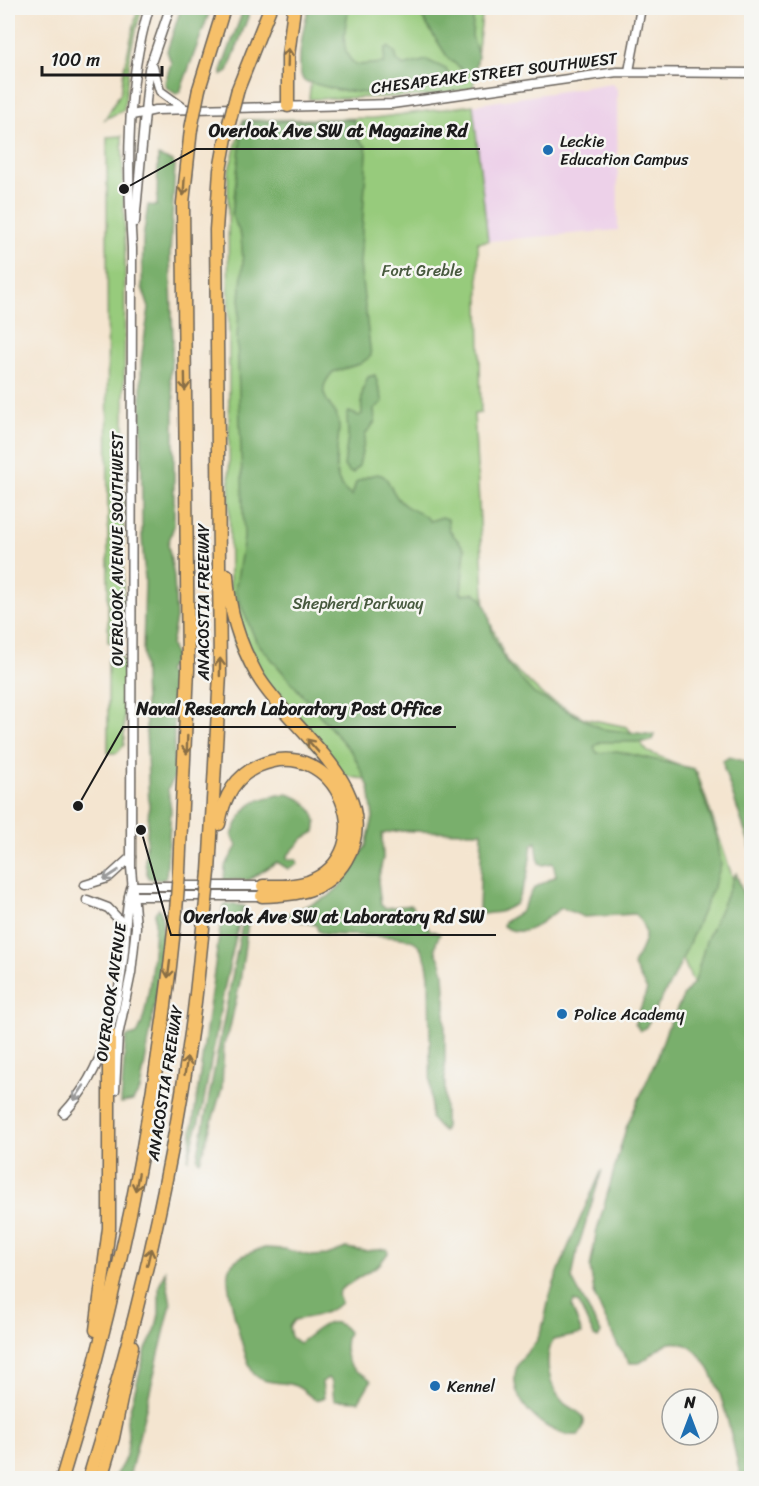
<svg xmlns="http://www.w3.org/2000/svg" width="759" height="1486" font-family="Sriracha,sans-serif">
	<rect width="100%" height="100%" fill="#f6f6f2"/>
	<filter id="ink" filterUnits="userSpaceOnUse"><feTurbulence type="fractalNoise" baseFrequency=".0167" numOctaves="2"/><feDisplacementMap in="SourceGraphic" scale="12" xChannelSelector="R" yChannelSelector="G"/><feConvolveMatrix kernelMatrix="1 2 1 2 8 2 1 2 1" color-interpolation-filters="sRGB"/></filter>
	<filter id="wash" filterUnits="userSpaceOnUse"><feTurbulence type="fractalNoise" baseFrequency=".008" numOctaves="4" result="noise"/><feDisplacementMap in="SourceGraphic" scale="24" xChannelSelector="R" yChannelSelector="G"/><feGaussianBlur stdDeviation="1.35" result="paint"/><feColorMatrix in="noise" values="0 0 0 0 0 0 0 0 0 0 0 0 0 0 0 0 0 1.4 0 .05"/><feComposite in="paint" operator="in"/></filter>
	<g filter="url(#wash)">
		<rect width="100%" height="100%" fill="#f4e5d0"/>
		<path fill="#edd1e9" d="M612,83L617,89L618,230L488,241L473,105Z"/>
		<g fill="#97cb7c" stroke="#5a744c" stroke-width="1.5">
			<path d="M138,8H142L131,49L124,110L105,119L121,92L124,69Z"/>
			<path d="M318,8H483L473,88L426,96L309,99Z"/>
			<path d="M473,105L488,241L478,242L481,413L474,414L485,610L507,662L545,697L584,718L627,727L648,752L697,772L751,932V1115L625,827L336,774L240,662L230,625L228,173L243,120L374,118Z"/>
			<path d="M122,136L125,248L123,638L120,643L108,642L107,137Z"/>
			<path d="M112,656H120L124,662V745L117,753H108V660Z"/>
		</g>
		<g fill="#79af6c" stroke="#4a6644" stroke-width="1.5">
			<path d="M181,8H211L180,92L176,94L167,88L165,82L171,63L167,51Z"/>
			<path d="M244,8H249L248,17L228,71L222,75V68Z"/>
			<path d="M309,8H349C345,26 338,54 357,65L384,63L385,49L388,47L395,52L397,60L403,66L427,60L446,69L452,81L447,85L408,92L375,94L338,90L304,81C294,69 304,23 309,8Z"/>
			<path d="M416,8H474L472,36L478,56L475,72H465L448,58Z"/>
			<path d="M354,120L356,136L366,146L367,154L360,264L371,356L360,364L333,372C309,398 339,404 339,427C339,448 327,482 352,496L356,482C393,461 384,487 402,503C410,511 422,511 430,521L442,517L448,519L449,530L465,549L461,594L475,593L481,597L488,611L493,636L506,663L534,694L602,729L654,735L652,740L647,742H601L594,747L597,753L617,751L694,769L717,837L721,864L716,881L677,971L646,1027L640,1031L635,1023L647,990L633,965C642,946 654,934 635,914L584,917L562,908C543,918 528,942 503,926L504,922L521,912L534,888L556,876L553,863L543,865L539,863L536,842L532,845L527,877L516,904L500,912L483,914L479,908L482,832L395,831L382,834L383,858L378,881L381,905L385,908L411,905L430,930L440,934C430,953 439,952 443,969C445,975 444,982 445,988V1127L443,1132L431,1119L429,977C428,965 425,950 415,942C404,934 340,936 324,934L318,931L316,925L287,918L289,913L328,897L340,886L366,846L373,818L369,787L353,754L256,641L235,591L244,538L237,338L243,262L241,236L232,215L243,122Z"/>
			<path d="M158,156L172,161L175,166L170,255L173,339L170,380L174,397V526L168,544L174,576L176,618L171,645L175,657L167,672L174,677L171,685L174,695L169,707L174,721V778L168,789L171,810L166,878L161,880L148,878L145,863L149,806L143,650L145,581L142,537L141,360L149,308L142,287L143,238L148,205L157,206Z"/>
			<path d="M375,375L383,402L374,409L375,422L366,433L359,466L353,473L349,472L344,466L348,436L347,415L349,412L359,416L362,414C361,399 361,391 368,377Z"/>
			<path d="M729,757L751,763V849L724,769L723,761Z"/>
			<path d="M287,794C305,798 320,813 315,832L304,838L287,856V859H296L298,864L288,869L277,862L249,880H224L225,867L237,846L232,835C244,804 253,798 287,794Z"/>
			<path d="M736,873L752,919L751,1478H741C732,1447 719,1335 670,1343C657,1346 650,1358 639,1363H630L618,1346L595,1297L590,1268L596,1234L626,1128L657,1058L667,1029L684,995L695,981L706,941Z"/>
			<path d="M227,904L244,906L249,915L240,982L229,1032L224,1043L222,1088L200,1161L197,1159L245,910L242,909L224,990L203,1106L188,1160L223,907Z"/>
			<path d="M159,908C172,926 145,1062 140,1090L133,1101L121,1103L126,1037L137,1034C149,1016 155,938 155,913Z"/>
			<path d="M602,1170L577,1251L572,1279L601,1333L598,1338L594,1336L579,1304L574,1301L572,1307L582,1334L553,1340C543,1360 549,1388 564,1403C569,1408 580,1411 583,1417C586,1422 582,1430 579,1435C551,1439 512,1405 515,1376C516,1357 531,1353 538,1338C546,1323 546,1305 552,1289C566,1249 584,1209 602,1170Z"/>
			<path d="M265,1248L284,1249L311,1256L327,1255L346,1248L365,1251L387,1249L388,1253L380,1264L341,1289L338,1295L341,1303C326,1315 312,1317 294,1320L289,1327L291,1337L299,1343C314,1334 331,1309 348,1332C343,1345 344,1361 355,1370C361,1374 367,1375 371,1381L359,1401L334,1400L332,1382L328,1378L322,1382L324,1398L316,1400C308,1396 303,1388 293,1385C280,1381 265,1385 254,1374C245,1363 223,1280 229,1268C235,1257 253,1251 265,1248Z"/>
			<path d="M165,1271L171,1304L129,1478H113C130,1456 129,1447 127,1420L146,1349L155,1331L159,1314V1286Z"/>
		</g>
	</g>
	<g filter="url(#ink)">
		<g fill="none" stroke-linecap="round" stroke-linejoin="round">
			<g stroke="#68625b" stroke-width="11">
				<g id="tertiary">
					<path d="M153,67L160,91L185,109"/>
					<path d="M629,71L641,8"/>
					<path d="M132,115L156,110L392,104L617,72L752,73"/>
					<path d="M135,222L149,69L170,8"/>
					<path d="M85,885L108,878L131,857"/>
					<path d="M132,886H263"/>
					<path d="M129,896H262"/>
					<path d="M87,900L108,908L125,926"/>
					<path d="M115,1090L118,1036L131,973L136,927L131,867L132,248C127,169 126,84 149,8"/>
					<path d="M64,1113C105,1070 118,1008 124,951C126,930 125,909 131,888"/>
				</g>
			</g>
			<g stroke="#68625b" stroke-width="15">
				<g id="motorway">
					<path d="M199,89L224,8"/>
					<path d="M238,89L270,8"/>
					<path d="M288,106V56L294,8"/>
					<path d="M227,575C229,610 240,645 257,675C289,730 387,789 346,860C327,892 296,895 262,896"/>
					<path d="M219,824C223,800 234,777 258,766C337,731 385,853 308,882C293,887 278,886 263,886"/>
					<path d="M179,872L188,669L183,203L191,129"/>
					<path d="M209,872L220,674L216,230L220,170L228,127"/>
					<path d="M96,1330L109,1228V1033"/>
					<path d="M62,1478C119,1294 157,1103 176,911"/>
					<path d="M89,1478C134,1333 170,1184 191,1033C197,992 200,951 205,911"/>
					<path d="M101,1478L113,1438L132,1346"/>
				</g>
			</g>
			<use href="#tertiary" stroke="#fff" stroke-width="8"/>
			<use href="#motorway" stroke="#f6c06b" stroke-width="12"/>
			<g stroke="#68625b" stroke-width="15" stroke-linecap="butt">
				<g id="motorway-bridge">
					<path d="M228,127L238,89"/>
					<path d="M191,129L199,89"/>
					<path d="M176,911L179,872"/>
					<path d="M205,911L209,872"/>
				</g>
			</g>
			<use href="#motorway-bridge" stroke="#f6c06b" stroke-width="12"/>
		</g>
		<defs><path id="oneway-shaft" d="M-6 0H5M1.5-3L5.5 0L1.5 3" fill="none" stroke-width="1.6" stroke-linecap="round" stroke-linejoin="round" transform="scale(1.5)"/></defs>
		<g stroke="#896e44">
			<use href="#oneway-shaft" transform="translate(288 57) rotate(-88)"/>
			<use href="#oneway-shaft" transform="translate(184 187) rotate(94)"/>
			<use href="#oneway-shaft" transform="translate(185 382) rotate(89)"/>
			<use href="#oneway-shaft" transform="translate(220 667) rotate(-89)"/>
			<use href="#oneway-shaft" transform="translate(187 745) rotate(92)"/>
			<use href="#oneway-shaft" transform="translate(313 746) rotate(-131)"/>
			<use href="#oneway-shaft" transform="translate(169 969) rotate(97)"/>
			<use href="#oneway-shaft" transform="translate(186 1066) rotate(-81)"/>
			<use href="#oneway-shaft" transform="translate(137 1182) rotate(101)"/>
			<use href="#oneway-shaft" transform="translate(149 1257) rotate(-77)"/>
		</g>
		<g stroke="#999">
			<use href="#oneway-shaft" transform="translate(111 875) rotate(147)"/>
			<use href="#oneway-shaft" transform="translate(79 1093) rotate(124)"/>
		</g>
	</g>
	<g fill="#1f6fb2" stroke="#f6f6f2" stroke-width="2">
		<circle cx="548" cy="150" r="6"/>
		<circle cx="562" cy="1014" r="6"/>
		<circle cx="435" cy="1386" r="6"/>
	</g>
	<g text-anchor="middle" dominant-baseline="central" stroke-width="5" stroke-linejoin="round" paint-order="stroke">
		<g font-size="16" fill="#1c1c1c" stroke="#f6f6f2">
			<text transform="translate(494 73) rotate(-7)">CHESAPEAKE STREET SOUTHWEST</text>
			<text transform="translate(117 549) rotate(-90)">OVERLOOK AVENUE SOUTHWEST</text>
			<text transform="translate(203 602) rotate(-90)">ANACOSTIA FREEWAY</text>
			<text transform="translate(111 992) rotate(-82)">OVERLOOK AVENUE</text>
			<text transform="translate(165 1083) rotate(-81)">ANACOSTIA FREEWAY</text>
		</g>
		<g font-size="16" fill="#1c1c1c" stroke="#f6f6f2" text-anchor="start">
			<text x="560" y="141">Leckie<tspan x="560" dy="18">Education Campus</tspan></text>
			<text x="574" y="1014">Police Academy</text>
			<text x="447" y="1386">Kennel</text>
		</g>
		<g font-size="16" fill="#47593e" stroke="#f6f6f2">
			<text x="422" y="270">Fort Greble</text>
			<text x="358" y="603">Shepherd Parkway</text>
		</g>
	</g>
	<path fill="none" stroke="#1c1c1c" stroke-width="2" d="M124 189L196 149H480M78 806L123 727H456M141 830L171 935H496"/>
	<g fill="#1c1c1c" stroke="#f6f6f2" stroke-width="2">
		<circle cx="124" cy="189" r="6"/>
		<circle cx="78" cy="806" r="6"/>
		<circle cx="141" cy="830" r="6"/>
	</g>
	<g font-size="18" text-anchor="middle" font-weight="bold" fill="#1c1c1c" stroke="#f6f6f2" stroke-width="5" stroke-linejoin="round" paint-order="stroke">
		<text x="338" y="137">Overlook Ave SW at Magazine Rd</text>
		<text x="289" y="715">Naval Research Laboratory Post Office</text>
		<text x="334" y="923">Overlook Ave SW at Laboratory Rd SW</text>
	</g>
	<rect width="759" height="1486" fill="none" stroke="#f6f6f2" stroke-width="30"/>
	<g transform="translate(690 1417)"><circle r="28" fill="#f6f6f2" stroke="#9f9f9c" stroke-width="1.5"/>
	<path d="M0-4.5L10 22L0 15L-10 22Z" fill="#1f6fb2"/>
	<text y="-9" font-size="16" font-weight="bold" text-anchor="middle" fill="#1c1c1c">N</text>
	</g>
	<path d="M42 66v9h120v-9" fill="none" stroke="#1c1c1c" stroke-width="3"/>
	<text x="51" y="66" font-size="18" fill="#1c1c1c" stroke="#f6f6f2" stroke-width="4.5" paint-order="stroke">100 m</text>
</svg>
